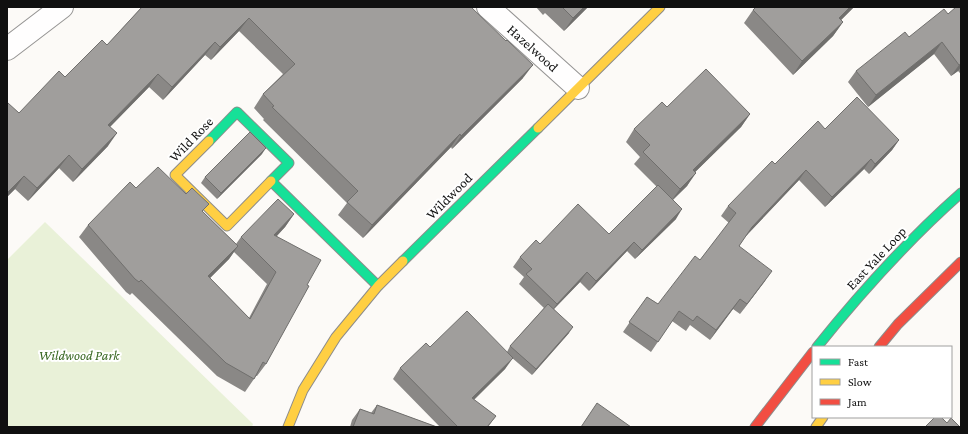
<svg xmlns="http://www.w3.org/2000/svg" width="968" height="434" font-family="'Crimson Pro',serif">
	<rect width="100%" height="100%" fill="#fcfaf7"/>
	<path fill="#e9f1d8" d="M45,222L253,424L252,427H7V260Z"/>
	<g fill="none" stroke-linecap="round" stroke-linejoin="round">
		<g stroke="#969594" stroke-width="24">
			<g id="street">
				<path d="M488,7L578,88"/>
				<path d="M7,49L62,7"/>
			</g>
		</g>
		<g stroke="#8d8c8b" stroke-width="11">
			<g id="fast">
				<path d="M209,141L237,112L289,163L271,181L378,286"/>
				<path d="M403,261L538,128"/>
				<path d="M817,347C861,292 908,240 961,193"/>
			</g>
		</g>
		<g stroke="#8d8c8b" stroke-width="11">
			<g id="slow">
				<path d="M538,128L660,7"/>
				<path d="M209,141L175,175L227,226L271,181"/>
				<path d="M288,427L303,390L336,337L378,286L403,261"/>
				<path d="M816,427L823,417"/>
			</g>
		</g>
		<g stroke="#8d8c8b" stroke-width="11">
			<g id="jam">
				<path d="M879,347L898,324L961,262"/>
				<path d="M755,427L813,352"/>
			</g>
		</g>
		<use href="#street" stroke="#fffefe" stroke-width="22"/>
		<use href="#fast" stroke="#16e098" stroke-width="9"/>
		<use href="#slow" stroke="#ffcf43" stroke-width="9"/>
		<use href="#jam" stroke="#f24e42" stroke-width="9"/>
	</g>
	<g fill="#8a8886" fill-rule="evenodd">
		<path d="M142,7H471L523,78L452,149L451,147L363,238L338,215L347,203L263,120L264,119L254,108L263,94L283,74L239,31L211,60L205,55L163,100L149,87L110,127L108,146L73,182L59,168L28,201L15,189L7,197V104L19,113L107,45Z"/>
		<path d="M536,7H588L564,31L545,13L543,15Z"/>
		<path d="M756,7H854L841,20L843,22L833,36L793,75L744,23L753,10Z"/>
		<path d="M961,7V74L958,71L951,76L934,54L868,107L848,82L856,71L909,37L948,14Z"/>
		<path d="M667,107L750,114L741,127L695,172L687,186L673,200L676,219L635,259L627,251L589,291L580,282L554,309L569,333L532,375L511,357L505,369L474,400L496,416L488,427H440L393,379L400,368L430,347L507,352L510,346L544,308L519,284L524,277L513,267L520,257L540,244L609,234L657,187L634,164L640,157L626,142L634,129Z"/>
		<path d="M825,129L899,140L892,150L869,174L864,169L825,207L799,180L745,237L739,246L765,281L740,314L733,309L710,340L690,325L686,331L672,321L651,352L623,332L647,297L658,304L700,260L729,223L721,216L728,206L775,164Z"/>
		<path d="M262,154L217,199L201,183L205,177Z"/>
		<path d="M136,188L203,212L236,244L241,237L294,214L285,227L277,236L307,285L266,364L257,376H256L245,392L217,376L132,293L130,295L126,292L79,237L88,225ZM234,252L267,284L249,318L210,278L229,259Z"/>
		<path d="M377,405L437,427H350L352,420L360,409L371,413Z"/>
	</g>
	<g fill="#706f6d">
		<path d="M584,7H588L564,31L573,18Z"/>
		<path d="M850,7H854L830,31L839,18Z"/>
		<path d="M249,18L239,31L211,60L220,47Z"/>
		<path d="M843,22L833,36L793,75L802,61Z"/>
		<path d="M215,42L205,55L163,100L172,87Z"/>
		<path d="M942,42L934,54L868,107L876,95Z"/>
		<path d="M961,64V67L958,71L951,76L959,65Z"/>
		<path d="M533,65L523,78L452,149L461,136Z"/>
		<path d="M158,74L149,87L99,138L108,125Z"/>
		<path d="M750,114L741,127L684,183L693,170Z"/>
		<path d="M117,133L108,146L73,182L82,169Z"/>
		<path d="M460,134L451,147L363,238L372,225Z"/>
		<path d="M899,140L892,150L869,174L875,164Z"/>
		<path d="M266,148L262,154L217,199L221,193Z"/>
		<path d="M69,155L59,168L28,201L37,188Z"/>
		<path d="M871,159L864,169L825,207L832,197Z"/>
		<path d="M806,170L799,180L745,237L752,227Z"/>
		<path d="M696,173L687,186L671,201L680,189Z"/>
		<path d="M24,176L15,189L7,197V193Z"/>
		<path d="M682,209L676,219L635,259L642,250Z"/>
		<path d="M294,214L285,227L266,247L274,235Z"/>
		<path d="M634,242L627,251L589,291L596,281Z"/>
		<path d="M238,246L229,259L199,289L208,276Z"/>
		<path d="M772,271L765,281L740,314L747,304Z"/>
		<path d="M587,272L580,282L550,313L557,304Z"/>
		<path d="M740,299L733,309L710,340L716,330Z"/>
		<path d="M573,327L569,333L532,375L536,369Z"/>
		<path d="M513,358L505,369L464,409L472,398Z"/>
	</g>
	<g fill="#a09e9c" stroke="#706f6d">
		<path d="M142,7H471L506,41L507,40L533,65L461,136L460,134L372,225L347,202L358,191L272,107L274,106L263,94L295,64L249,18L220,47L215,42L172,87L158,74L108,125L117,133L82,169L69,155L37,188L24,176L7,193V104L8,103L19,113L59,71L65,77L102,40L107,45Z"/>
		<path d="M562,7H584L573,18Z"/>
		<path d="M756,7H850L839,18L843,22L802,61L753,10Z"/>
		<path d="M956,7H961V64L959,65L942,42L876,95L856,71L905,32L909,37L944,9L948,14Z"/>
		<path d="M706,69L750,114L693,170L696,173L680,189L643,152L650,145L634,129L662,102L667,107Z"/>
		<path d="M857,97L899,140L875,164L871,159L832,197L806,170L752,227L739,246L772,271L747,304L740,299L716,330L697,316L693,321L679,311L658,342L629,322L647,297L658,304L695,256L700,260L736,213L728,206L772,161L775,164L818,121L825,129Z"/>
		<path d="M250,132L266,148L221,193L205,177Z"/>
		<path d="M158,167L186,194L192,188L209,204L202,211L238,246L208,276L250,319L276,272L241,237L278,199L294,214L274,235L321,260L307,285L309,286L266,364L263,362L254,379L226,363L141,280L139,282L135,279L88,225L130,182L136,188Z"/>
		<path d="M658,185L682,209L642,250L634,242L596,281L587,272L557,304L526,274L532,269L520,257L536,240L540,244L578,204L609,234Z"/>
		<path d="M548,304L573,327L536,369L510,346Z"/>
		<path d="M467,311L513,358L472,398L496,416L487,427H458L400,368L426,343L430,347Z"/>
		<path d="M597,403L631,427H581Z"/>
		<path d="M377,405L437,427H353L360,409L374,414Z"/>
		<path d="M935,417H941L947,423L951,418L960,427H925Z"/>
	</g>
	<g text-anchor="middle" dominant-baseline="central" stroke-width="4" stroke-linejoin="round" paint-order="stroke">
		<g font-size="14" fill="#101010" stroke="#fff">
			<text transform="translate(533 48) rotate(42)">Hazelwood</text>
			<text transform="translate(191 139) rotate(-46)">Wild Rose</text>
			<text transform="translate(449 196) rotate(-45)">Wildwood</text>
			<text transform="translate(876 258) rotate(-47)">East Yale Loop</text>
		</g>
		<g font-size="14" font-style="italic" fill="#386722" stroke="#fff">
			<text x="79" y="355">Wildwood Park</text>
		</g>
	</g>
	<rect width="968" height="434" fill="none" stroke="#101010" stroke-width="16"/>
	<rect x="812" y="346" width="140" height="72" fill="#ffffff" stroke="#9f9f9f"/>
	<rect x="820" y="359" width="20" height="6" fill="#16e098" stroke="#9f9f9f"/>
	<text x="848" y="366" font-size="12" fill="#101010">Fast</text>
	<rect x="820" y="379" width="20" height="6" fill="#ffcf43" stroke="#9f9f9f"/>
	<text x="848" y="386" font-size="12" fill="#101010">Slow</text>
	<rect x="820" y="399" width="20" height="6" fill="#f24e42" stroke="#9f9f9f"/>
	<text x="848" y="406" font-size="12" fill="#101010">Jam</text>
</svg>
